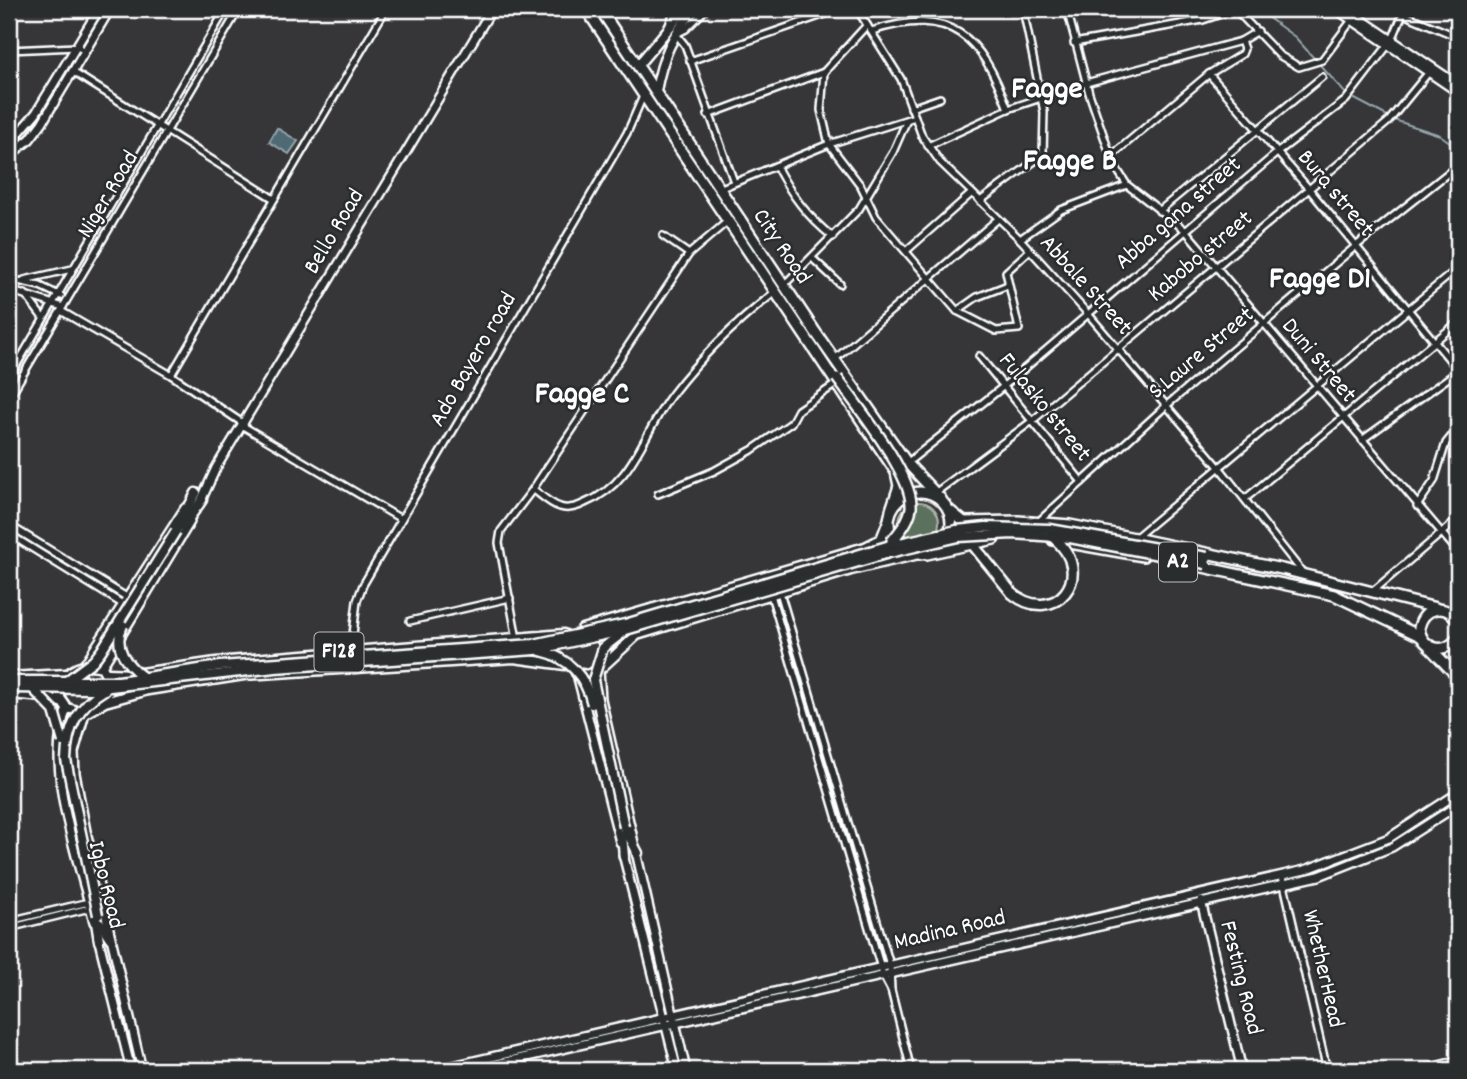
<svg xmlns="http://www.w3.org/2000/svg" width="1467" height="1079" font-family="Dekko,sans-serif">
	<rect width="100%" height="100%" fill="#363538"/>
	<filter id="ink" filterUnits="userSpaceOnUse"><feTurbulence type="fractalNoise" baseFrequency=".0143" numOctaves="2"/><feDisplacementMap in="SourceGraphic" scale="14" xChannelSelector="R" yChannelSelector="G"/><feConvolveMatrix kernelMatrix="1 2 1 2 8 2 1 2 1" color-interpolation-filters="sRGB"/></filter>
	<g filter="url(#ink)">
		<circle fill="#5b715d" stroke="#adb8ae" stroke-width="2" cx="919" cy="522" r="20"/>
		<path fill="#4f6a74" stroke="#95a6ac" stroke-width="2" d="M277,128L298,141L289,154L269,142Z"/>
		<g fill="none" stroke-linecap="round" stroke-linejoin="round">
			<g stroke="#95a6ac" stroke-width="2">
				<path d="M1256,9L1295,37L1346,94"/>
				<path d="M1351,97L1389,117"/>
				<path d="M1394,120L1440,135L1458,148"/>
			</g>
			<g stroke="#fff" stroke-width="10">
				<g id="street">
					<path d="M706,9L686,29L676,34L685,45L734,182"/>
					<path d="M857,9L901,79L922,136L940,162L1020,239L1089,315L1219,467L1303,573"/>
					<path d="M1067,9L1089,93L1113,163L1127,185L1185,230L1458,552"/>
					<path d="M1235,9L1279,55L1299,67L1322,60L1352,20"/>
					<path d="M1403,14L1458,37"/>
					<path d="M669,25L675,9"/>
					<path d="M867,25L824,72L821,110L829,144L861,186L876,217L957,311L996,331L1019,329L1006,272L1030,250"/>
					<path d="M872,31C952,6 981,36 1008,109"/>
					<path d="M1074,43L1203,20L1236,9"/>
					<path d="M9,50L77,47L86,51"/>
					<path d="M690,61L840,9"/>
					<path d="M73,72L274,199"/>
					<path d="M1209,74L1309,189L1458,370"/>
					<path d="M911,108L940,98"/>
					<path d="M708,115L824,72"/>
					<path d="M928,146L1008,109L1086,83L1241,41L1258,31"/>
					<path d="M1111,156L1209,74L1242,54L1244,49L1241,41"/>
					<path d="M776,166C791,194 807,217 833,237"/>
					<path d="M719,189L829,144L915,117"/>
					<path d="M980,201L1043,155L1044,112L1023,9"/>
					<path d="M1159,211L1322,77"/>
					<path d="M663,236L689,254"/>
					<path d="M1020,239L1061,210L1127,185"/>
					<path d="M906,251L972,193"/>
					<path d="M812,258L840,284"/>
					<path d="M9,279L40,286L61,296"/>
					<path d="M24,280L72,269"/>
					<path d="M784,285L859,209L893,152L907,120"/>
					<path d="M9,290L63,307"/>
					<path d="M25,294L43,318"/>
					<path d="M61,311L171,375L244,424"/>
					<path d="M957,311L977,297L1008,285"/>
					<path d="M979,356L1082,482"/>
					<path d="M835,359L998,219"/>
					<path d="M171,375L386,9"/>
					<path d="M9,378L226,9"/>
					<path d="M9,398L239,9"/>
					<path d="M243,426L401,519"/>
					<path d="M1362,440L1458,371"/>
					<path d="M907,463L1004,386L1278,152L1346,100L1392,40L1405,9"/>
					<path d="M533,489C541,495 550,504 560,507C568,510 577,507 585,503C634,484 644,430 673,393C703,354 737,322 775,292"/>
					<path d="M935,493L1032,421L1309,189L1388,122L1429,72"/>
					<path d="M658,494L714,471L752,450L791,423L798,410L836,384"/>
					<path d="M1245,499L1458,322"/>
					<path d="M1417,506L1434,481L1446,443L1458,428"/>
					<path d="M1038,522L1167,405L1356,246L1458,165"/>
					<path d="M9,525L128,598"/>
					<path d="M9,534L124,605"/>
					<path d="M1136,537L1458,268"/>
					<path d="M1372,592L1458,519"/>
					<path d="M771,595L883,975L891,990L890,965L780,592"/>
					<path d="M410,621L510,598"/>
					<path d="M517,639L499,543L501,531L533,489L689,254L729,220"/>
					<path d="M351,651L357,601L363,585L627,133L644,94"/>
					<path d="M1282,876L1327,1070"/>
					<path d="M9,921L89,902"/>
					<path d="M9,928L90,908"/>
					<path d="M891,990L911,1070"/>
					<path d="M1419,1070L1458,1060"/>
				</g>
			</g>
			<g stroke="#fff" stroke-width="12">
				<g id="secondary">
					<path d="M1336,9L1458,92"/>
					<path d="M1346,9L1458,85"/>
					<path d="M9,144L36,113L99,9"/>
					<path d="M9,156L30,139L42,123L110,9"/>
					<path d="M199,505L216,468L492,9"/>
					<path d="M84,665L185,508"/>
					<path d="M102,667L190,522"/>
					<path d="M599,670L601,699L686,1070"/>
					<path d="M578,678L620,842"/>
					<path d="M67,708C43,768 79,861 94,922"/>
					<path d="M85,713L74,752L75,773L86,831L142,1070"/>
					<path d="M623,854L677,1070"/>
					<path d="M1201,901L1242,1070"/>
					<path d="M98,937L131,1070"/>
					<path d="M435,1070L1305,870L1389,838L1458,793"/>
					<path d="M470,1070L1319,876L1392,847L1458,805"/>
				</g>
			</g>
			<g stroke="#fff" stroke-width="13">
				<g id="primary">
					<path d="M638,65L685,9"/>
					<path d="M656,91C662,58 672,34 695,9"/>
					<path d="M183,527L202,500"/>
					<path d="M176,531L196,493"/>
					<path d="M582,629L865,547L881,539L888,521"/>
					<path d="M597,633L607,648L604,664"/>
					<path d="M108,673L134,674L216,662L564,634"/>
					<path d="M576,673L587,675L599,670L637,635L851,570L919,554"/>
					<path d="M9,677L67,674"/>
					<path d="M9,694L44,697L63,703"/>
					<path d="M105,702L111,683L102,667C84,662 68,668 60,686V698L67,708L85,713L105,702L148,690L244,675L514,658L565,665"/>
					<path d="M624,827L638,853"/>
					<path d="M622,834L624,857"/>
					<path d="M95,916L99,941"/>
					<path d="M100,923L110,938"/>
				</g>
			</g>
			<g stroke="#fff" stroke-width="14">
				<g id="highway">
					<path d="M586,9L896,472L899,486L891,510"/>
					<path d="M600,9L814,330L907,463L941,499"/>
					<circle cx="920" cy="523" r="31"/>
					<path d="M949,510L964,522L1018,521L1070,525L1135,538L1282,569L1436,608"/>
					<path d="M969,540L1012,593"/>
					<path d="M1053,540L1143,556"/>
					<path d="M927,554L994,539"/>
					<path d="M1198,566L1334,595L1420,636"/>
					<path d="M1458,621C1446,602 1423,607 1419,628C1422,650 1446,656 1458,637"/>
					<path d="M1430,648L1458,677"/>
				</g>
			</g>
			<use href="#street" stroke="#2a2d2e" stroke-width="5"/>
			<use href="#secondary" stroke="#2a2d2e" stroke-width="7"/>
			<use href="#primary" stroke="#2a2d2e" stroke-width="8"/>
			<use href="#highway" stroke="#2a2d2e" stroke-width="9"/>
			<g stroke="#fff" stroke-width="13" stroke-linecap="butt">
				<g id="primary-bridge">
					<path d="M123,625C112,648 127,665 144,678"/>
					<path d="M621,634L603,648L593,680L624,827"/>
					<path d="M541,651C569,657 586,678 592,704"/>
					<path d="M9,681H119L220,666L534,644L625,624L887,546L957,530L986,527L1050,529L1207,557"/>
					<path d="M65,682L93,661L101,651L176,531"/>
					<path d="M9,688L93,689L275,668L535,650L626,630L889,553L958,537L1013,534L1070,538L1206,564"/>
					<path d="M33,689L54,711L63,742"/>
					<path d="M98,915L66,760C67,728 77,706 106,689"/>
				</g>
			</g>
			<g stroke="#fff" stroke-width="14" stroke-linecap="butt">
				<g id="highway-bridge">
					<path d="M837,378C857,406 914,476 911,508C909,521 900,531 892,541"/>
					<path d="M1012,593C1053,628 1099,576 1053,537"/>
				</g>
			</g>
			<use href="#primary-bridge" stroke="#2a2d2e" stroke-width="8"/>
			<use href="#highway-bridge" stroke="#2a2d2e" stroke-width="9"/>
		</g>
	</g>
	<g text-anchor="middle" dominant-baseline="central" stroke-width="5" stroke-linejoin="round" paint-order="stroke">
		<g fill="#2a2d2e" stroke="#bfc0c0" stroke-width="2">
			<rect x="1159" y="542.5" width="38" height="39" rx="5"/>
			<rect x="314.5" y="632.5" width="49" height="39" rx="5"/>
		</g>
		<g font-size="23" font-weight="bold" fill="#fff">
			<text x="1178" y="562">A2</text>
			<text x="339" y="652">F128</text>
		</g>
		<g font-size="24" fill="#fff" stroke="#2a2d2e">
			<text transform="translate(1335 194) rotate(50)">Bura street</text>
			<text transform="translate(109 195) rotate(-59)">Niger Road</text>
			<text transform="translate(1179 214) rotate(-41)">Abba gana street</text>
			<text transform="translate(335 232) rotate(-59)">Bello Road</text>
			<text transform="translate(781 247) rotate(56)">City Road</text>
			<text transform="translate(1201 257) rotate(-40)">Kabobo street</text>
			<text transform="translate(1085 286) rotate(48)">Abbale Street</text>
			<text transform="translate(1202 354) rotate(-40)">S.Laure Street</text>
			<text transform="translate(474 360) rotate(-60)">Ado Bayero road</text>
			<text transform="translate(1318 361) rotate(50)">Duni Street</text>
			<text transform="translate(1044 408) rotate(51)">Fulasko street</text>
			<text transform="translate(105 885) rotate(76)">Igbo Road</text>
			<text transform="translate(950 931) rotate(-13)">Madina Road</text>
			<text transform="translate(1322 969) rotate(77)">WhetherHead</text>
			<text transform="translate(1240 978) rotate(76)">Festing Road</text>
		</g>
		<g font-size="32" font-weight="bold" fill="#fff" stroke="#2a2d2e">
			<text x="1047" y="91">Fagge</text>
			<text x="1070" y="163">Fagge B</text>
			<text x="1320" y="281">Fagge D1</text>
			<text x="582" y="396">Fagge C</text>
		</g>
	</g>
	<rect width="1467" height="1079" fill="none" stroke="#2a2d2e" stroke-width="35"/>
	<rect x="18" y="18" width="1432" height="1044" fill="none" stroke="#fff" stroke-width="2.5" filter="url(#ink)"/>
</svg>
